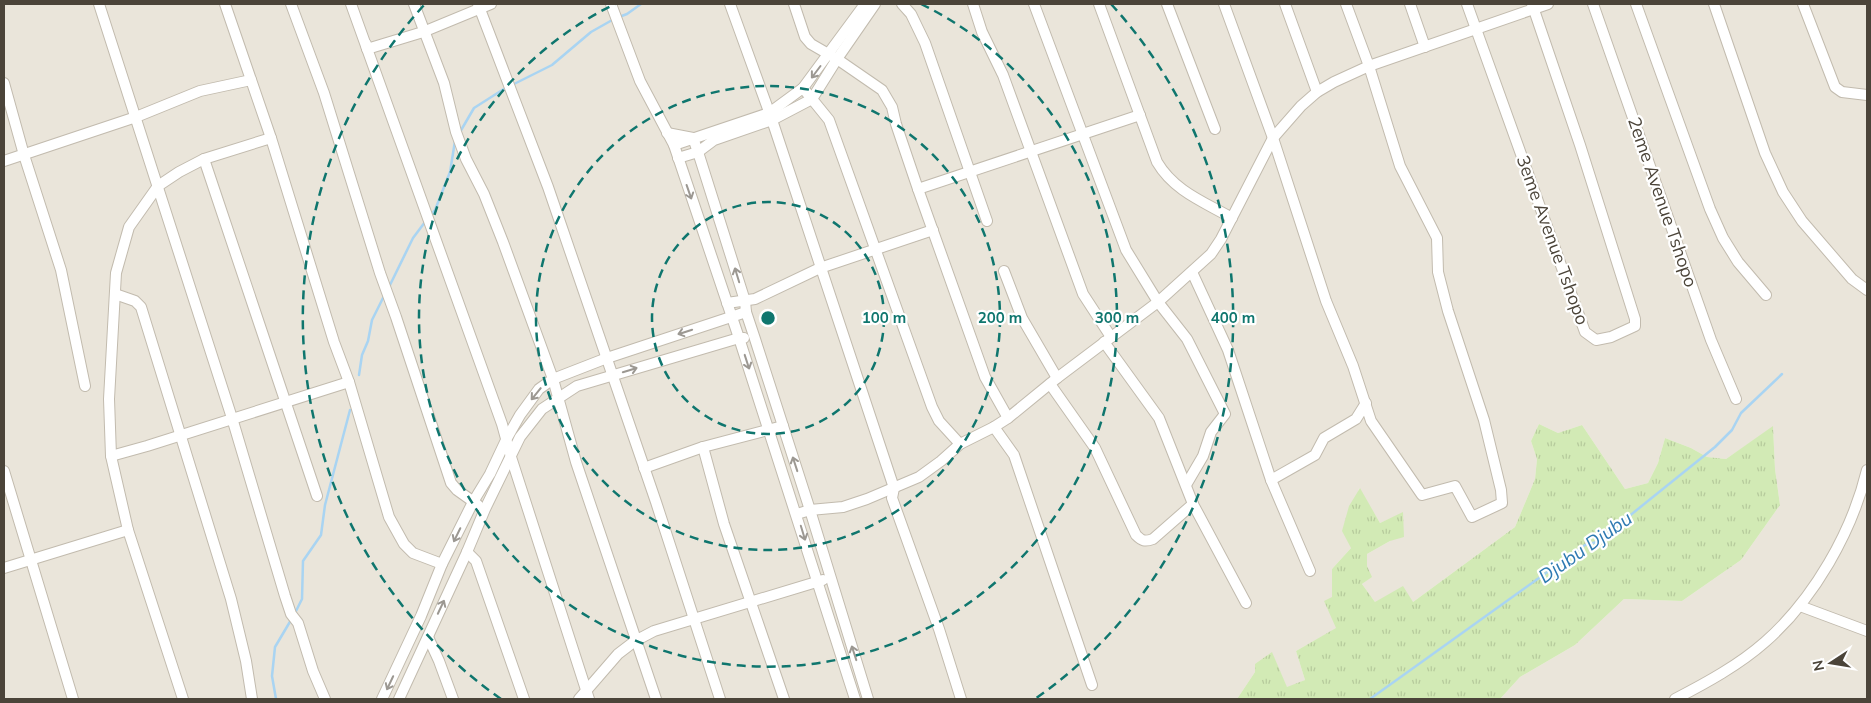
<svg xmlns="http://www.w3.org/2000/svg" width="1871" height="703" font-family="Mulish,sans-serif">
	<defs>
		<pattern id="grass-tufts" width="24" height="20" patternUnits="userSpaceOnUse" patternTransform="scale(1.25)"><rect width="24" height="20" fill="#d2eab5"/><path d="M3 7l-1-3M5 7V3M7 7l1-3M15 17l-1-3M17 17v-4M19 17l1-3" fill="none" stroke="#b6ca9c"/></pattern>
	</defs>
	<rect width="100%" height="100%" fill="#f6f3ec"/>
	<path fill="#eae5da" d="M4,4H1867V699H1500L1520,677L1575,645L1624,599L1682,601L1741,560L1780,505L1775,469L1773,427L1726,459L1707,457L1691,448L1665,438L1658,463L1648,483L1625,489L1582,425L1558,433L1539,424L1531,441L1537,459L1535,479L1515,527L1413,602H1375L1362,584L1371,577L1367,566V554L1390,541L1403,513L1380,523L1359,488L1351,548L1332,569V597L1337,628L1296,651L1305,680L1287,688L1272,653L1255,672L1237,699H4Z"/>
	<path fill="url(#grass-tufts)" d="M1539,424L1558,433L1582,425L1625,489L1648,483L1658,463L1665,438L1691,448L1707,457L1726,459L1773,426L1775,469L1780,505L1741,560L1682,601L1624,599L1575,645L1520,677L1500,699H1237L1255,672V664L1272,652L1287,687L1305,680L1296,651L1336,628L1324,601L1332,597V569L1351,548L1342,531L1349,506L1360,488L1380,523L1403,512L1404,537L1390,541L1367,554V566L1372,577L1362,584L1375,602L1403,586L1413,602L1515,527L1535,479L1537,459L1531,441Z"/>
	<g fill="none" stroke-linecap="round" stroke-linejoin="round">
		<g stroke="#a9d4f2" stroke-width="2.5">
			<path d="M619,17L627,14L641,4"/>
			<path d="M512,85L552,65L591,32L614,19"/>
			<path d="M460,132L474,108L507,87"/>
			<path d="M430,216L435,210L450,172L455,141"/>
			<path d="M389,287L413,238L425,222"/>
			<path d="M359,375L362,355L368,341L372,320L384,296"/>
			<path d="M295,613L302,599L303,561L321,535L325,505L350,410"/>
			<path d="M276,699L272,676L275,647L291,620"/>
			<path d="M1370,699L1585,545L1597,542L1715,447L1732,430L1741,413L1782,374"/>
		</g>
		<g stroke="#c2bbae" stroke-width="12">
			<g id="minor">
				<path d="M99,4L232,418L285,596L291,614L298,623L313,671L325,699"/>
				<path d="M225,4L271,138L334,342L349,382L389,517L404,544L413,553L442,564"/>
				<path d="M291,4L324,93L380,273L396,317L451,483L457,490L478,505"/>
				<path d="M351,4L502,424L511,457L589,699"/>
				<path d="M414,4L444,83L456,132L466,159L484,194L503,242L553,379L576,462L656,699"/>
				<path d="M478,4L548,187L656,502L720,699"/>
				<path d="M611,4L640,81L674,145L739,338L855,699"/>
				<path d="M730,4L772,120L894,488L892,498L939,629L961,699"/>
				<path d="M794,4L805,37L811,44L837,59L882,90L892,107L896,124L918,189L985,377L1008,418"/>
				<path d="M902,4L911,14L925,43L987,221"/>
				<path d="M973,4L982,32L1003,75L1083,294L1111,337"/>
				<path d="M1034,4L1126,250L1158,302L1187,339L1225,414L1211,432L1203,456L1186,485"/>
				<path d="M1099,4L1157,162C1174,191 1204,202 1232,218"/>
				<path d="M1167,4L1215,129"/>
				<path d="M1224,4L1273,138L1326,301L1353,366L1371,421L1422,495L1455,486L1472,517L1502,503L1501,490L1484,420L1448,311L1438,272L1437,238L1400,166L1369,66L1346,4"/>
				<path d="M1285,4L1317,92"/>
				<path d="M1410,4L1425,47"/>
				<path d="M1467,4L1585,332L1596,340L1611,337L1635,326V319L1580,145L1532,4"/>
				<path d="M1593,4L1711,340L1736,399"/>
				<path d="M1636,4L1710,209L1723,238L1738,262L1766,295"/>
				<path d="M1714,4L1765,153L1783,192L1802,221L1852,279L1867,290"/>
				<path d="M1803,4L1835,87L1842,92L1867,95"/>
				<path d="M366,44L367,49L423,32L491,4"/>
				<path d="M4,83L24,155L61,270L85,386"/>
				<path d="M803,88L829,120L932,407L939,421L960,444"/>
				<path d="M667,133L693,138L698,152L745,301L746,312L755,339L810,510L868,699"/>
				<path d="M674,145L769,113L803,88L865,4"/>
				<path d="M678,158L698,152L714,140L772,120L812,99L837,59L875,4"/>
				<path d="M204,159L317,496"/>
				<path d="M4,161L136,117L200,91L251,80"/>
				<path d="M918,189L1140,115"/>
				<path d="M1004,271L1022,318L1057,378"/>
				<path d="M1192,272L1228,350L1271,480L1310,571"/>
				<path d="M115,294L135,301L141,307L231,599L246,661L252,699"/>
				<path d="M727,303L755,299L820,268L933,230"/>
				<path d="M1104,342L1159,418L1193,504L1246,603"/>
				<path d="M1050,384L1095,448L1136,535C1142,541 1145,542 1153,539L1193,504"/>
				<path d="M994,427L1014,455L1092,685"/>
				<path d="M703,447L724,524L784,699"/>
				<path d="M111,456L147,446L349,382"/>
				<path d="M644,468L703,447L783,426"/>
				<path d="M4,471L73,699"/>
				<path d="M1271,480L1315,455L1324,438L1356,419L1366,403"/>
				<path d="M797,514L810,510L843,507L867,499L919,477L941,461L960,444L994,427L1008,418L1057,378L1158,302L1211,254L1221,239L1273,138L1301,106L1317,92L1334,82L1369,66L1548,4"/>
				<path d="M467,552L476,561L524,699"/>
				<path d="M4,568L128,530"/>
				<path d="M1800,606L1867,631"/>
				<path d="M428,637L439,661L453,699"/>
				<path d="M183,699L128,530L111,456L109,399L116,273L129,227L158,186L179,172L204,159L271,138"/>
				<path d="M382,699L421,616L442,564L473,502L490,474L507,438L520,415L539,389L553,379L607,358L746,312"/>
				<path d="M399,699L467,552L485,509L520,437L542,409L577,386L739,338H744"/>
				<path d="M579,699L618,654L635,641L654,631L823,580"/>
				<path d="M1675,699C1706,683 1739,665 1765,642C1814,599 1852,532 1867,470"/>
			</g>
		</g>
		<use href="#minor" stroke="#fff" stroke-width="10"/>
	</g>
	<defs><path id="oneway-shaft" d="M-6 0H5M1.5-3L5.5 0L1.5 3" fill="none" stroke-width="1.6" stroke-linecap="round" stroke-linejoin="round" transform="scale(1.25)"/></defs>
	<g stroke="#9c9892">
		<use href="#oneway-shaft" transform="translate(816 72) rotate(127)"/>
		<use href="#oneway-shaft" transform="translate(689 192) rotate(71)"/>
		<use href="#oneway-shaft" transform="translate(737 275) rotate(-107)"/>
		<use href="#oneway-shaft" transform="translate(685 332) rotate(162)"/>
		<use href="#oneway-shaft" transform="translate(747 362) rotate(72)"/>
		<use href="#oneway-shaft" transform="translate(630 370) rotate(-17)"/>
		<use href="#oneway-shaft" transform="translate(536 394) rotate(129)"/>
		<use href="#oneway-shaft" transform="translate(795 464) rotate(-108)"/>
		<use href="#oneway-shaft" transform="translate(803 533) rotate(73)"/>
		<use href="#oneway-shaft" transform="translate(457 535) rotate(116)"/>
		<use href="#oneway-shaft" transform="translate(441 607) rotate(-65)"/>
		<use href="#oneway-shaft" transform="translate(854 653) rotate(-108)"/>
		<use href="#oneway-shaft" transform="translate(390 683) rotate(115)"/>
	</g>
	<g fill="none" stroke="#0f766e" stroke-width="2.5" stroke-dasharray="9 6">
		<circle cx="768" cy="318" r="116"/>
		<circle cx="768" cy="318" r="232"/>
		<path d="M921 4A349 349 0 1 1 615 4"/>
		<path d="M501 699A465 465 0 0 1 425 4M1111 4A465 465 0 0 1 1035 699"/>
	</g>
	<g text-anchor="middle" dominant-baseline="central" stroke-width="4.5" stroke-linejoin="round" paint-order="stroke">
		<g font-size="18" fill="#4b4439" stroke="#fff">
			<text transform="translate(1663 202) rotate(71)">2eme Avenue Tshopo</text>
			<text transform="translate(1553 240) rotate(70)">3eme Avenue Tshopo</text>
		</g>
		<g font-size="19" font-style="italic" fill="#2e7ab2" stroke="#fff">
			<text transform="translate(1585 547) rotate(-35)">Djubu Djubu</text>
		</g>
	</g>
	<circle cx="768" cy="318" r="8" fill="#0f766e" stroke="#fff" stroke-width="2.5"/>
	<g font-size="15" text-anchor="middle" font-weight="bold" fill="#0f766e" stroke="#fff" stroke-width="4.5" stroke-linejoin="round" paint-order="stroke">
		<text x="884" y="323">100 m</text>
		<text x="1000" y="323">200 m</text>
		<text x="1117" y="323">300 m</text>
		<text x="1233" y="323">400 m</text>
	</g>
	<rect width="1871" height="703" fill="none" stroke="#4b4439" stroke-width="10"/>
	<g transform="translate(1831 663) rotate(258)" stroke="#ffffff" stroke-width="4" paint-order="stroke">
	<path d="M0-4L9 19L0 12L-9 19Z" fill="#4b4439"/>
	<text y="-8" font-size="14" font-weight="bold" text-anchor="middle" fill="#4b4439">N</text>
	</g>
</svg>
